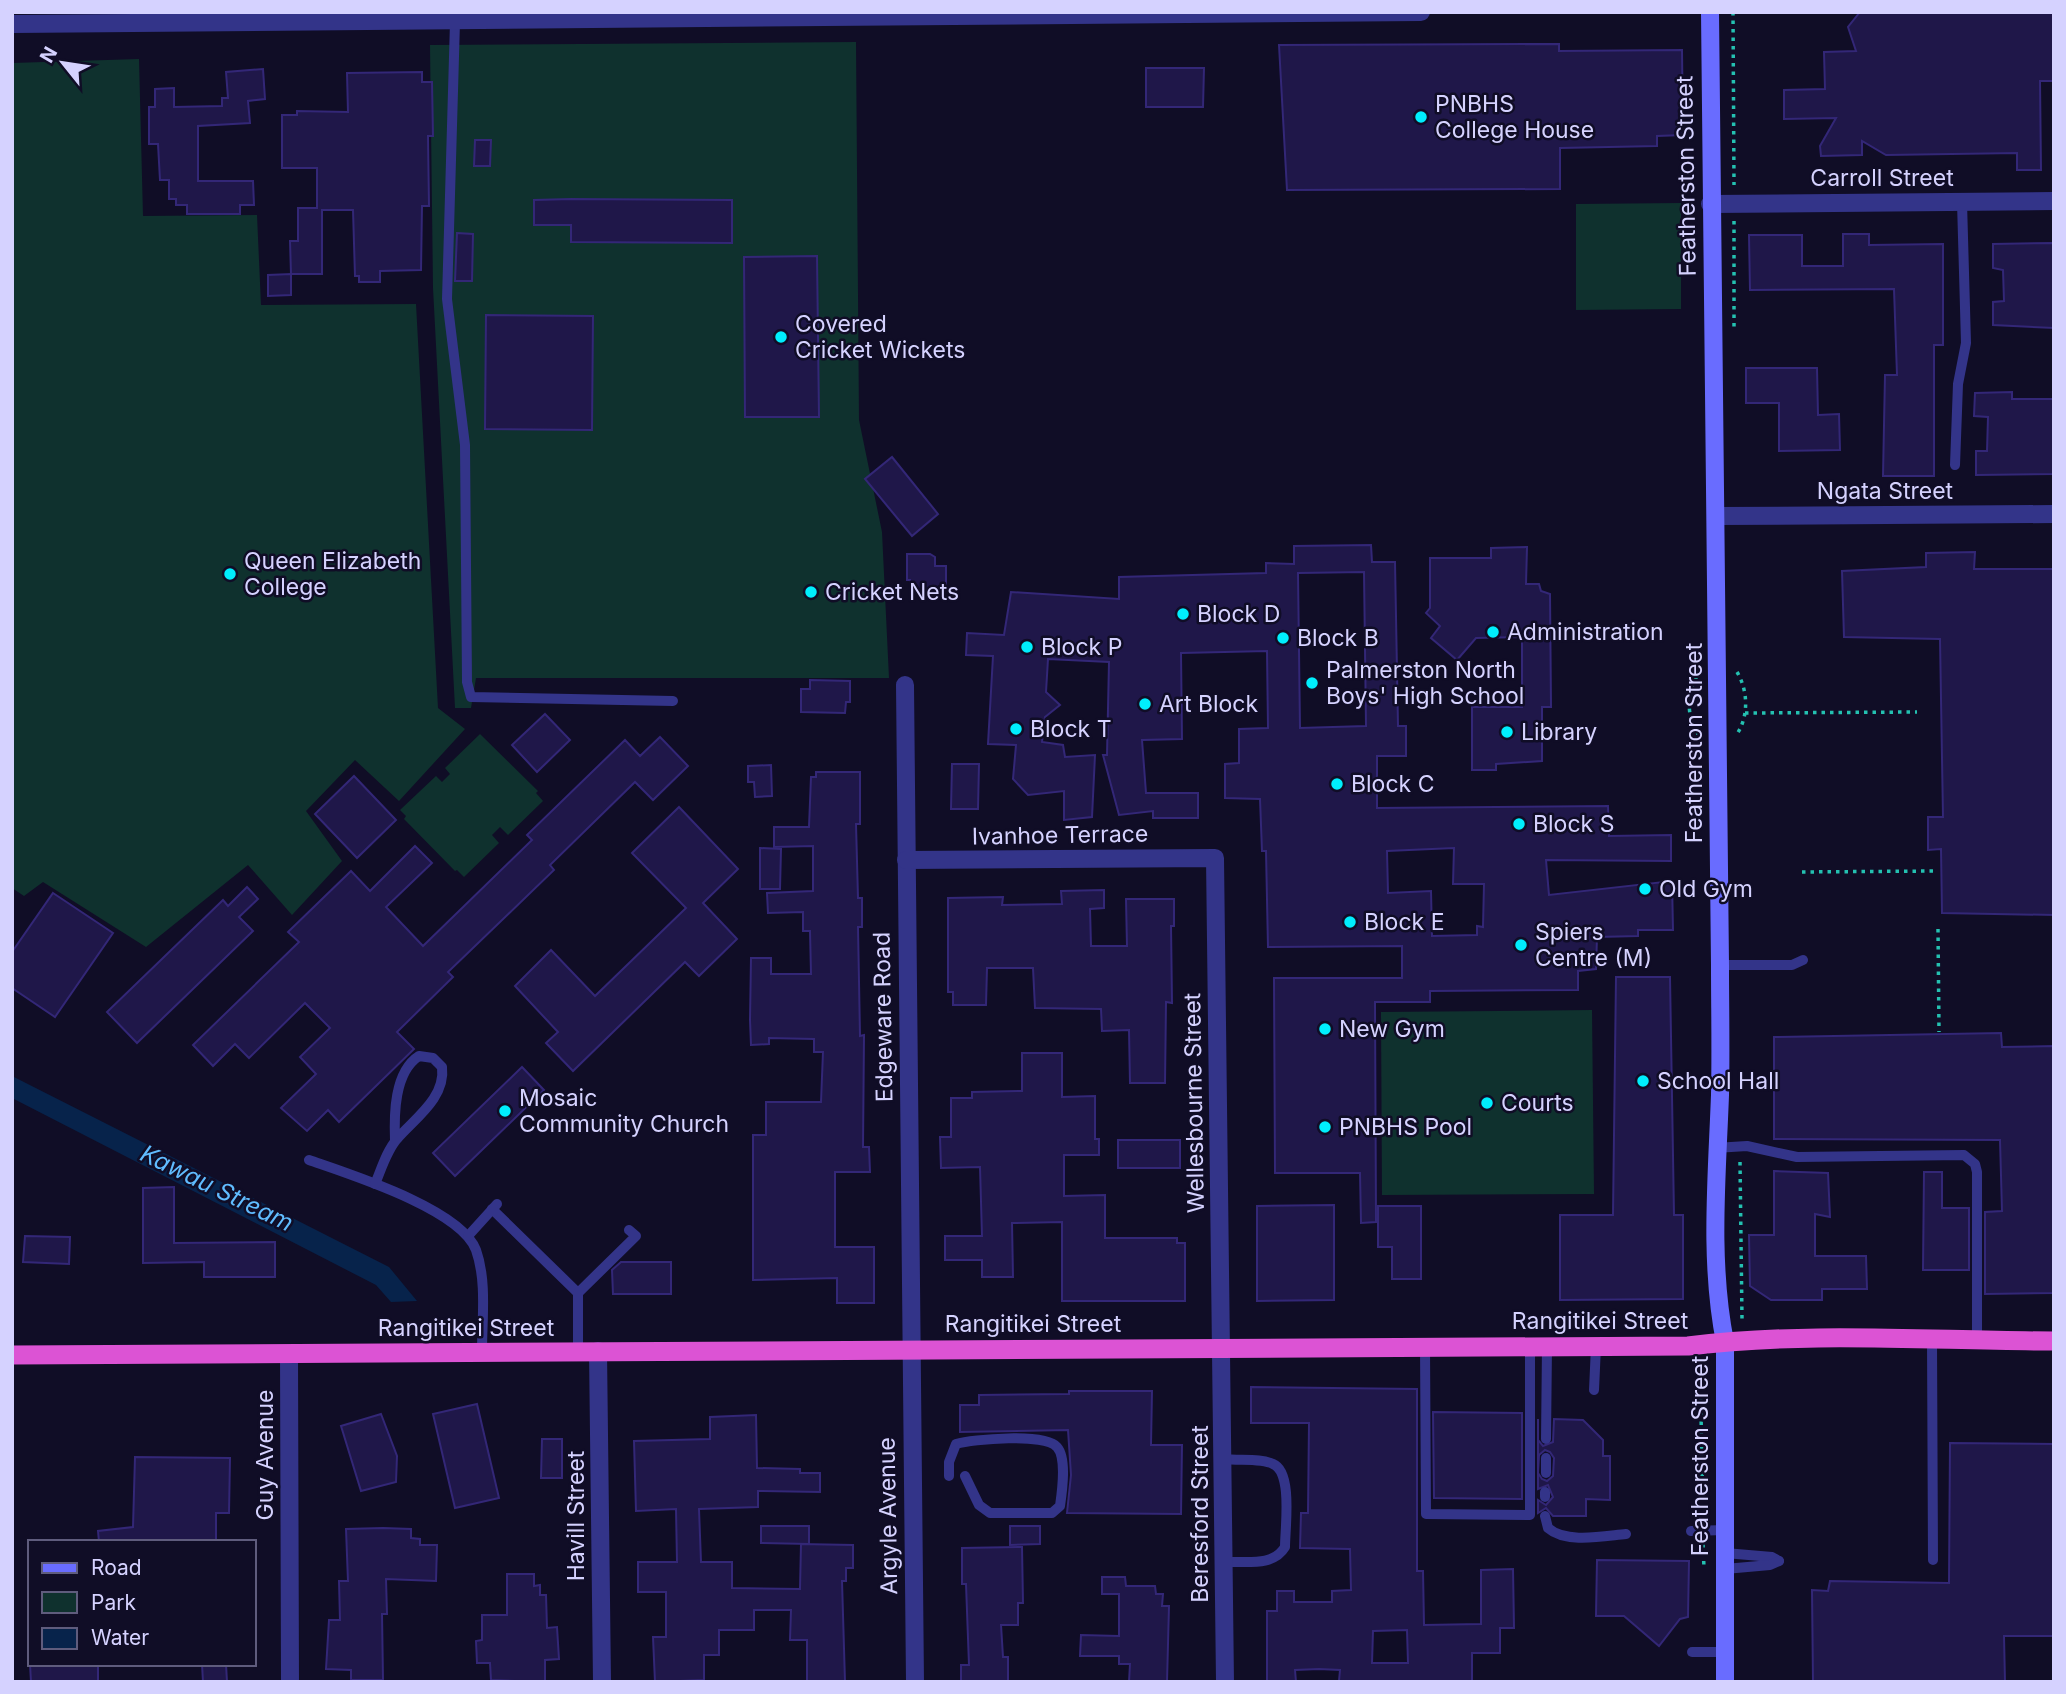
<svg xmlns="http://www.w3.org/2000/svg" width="2066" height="1694" font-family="Inter,sans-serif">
	<rect width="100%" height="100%" fill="#100d26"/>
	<g fill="#0f312e">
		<path d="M856,42L859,420L882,532L889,678H476L471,708H455L433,288L430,45Z"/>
		<path d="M139,59L143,216L257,215L261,305L416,304L438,708L465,729L399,801L355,760L306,811L342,861L292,915L248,865L146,947L43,882L24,896L12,888V63Z"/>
		<path d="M1681,203V309L1576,310V204Z"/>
		<path d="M480,734L538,791L536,793L543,801L508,835L500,827L492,835L499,843L464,877L457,870L455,871L404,819L406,816L400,810L436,776L442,782L450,774L445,768Z"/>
		<path d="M1592,1010L1594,1194L1382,1195L1381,1012Z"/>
	</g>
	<path fill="#07234b" d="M12,1076L389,1267L417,1301L391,1302L376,1285L12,1098Z"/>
	<g fill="#1f1749" stroke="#332777" stroke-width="2" fill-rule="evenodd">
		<path d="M1860,12H2054V81H2040L2041,170H2017V153L1886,155L1862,141V155L1821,156L1820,146L1836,118L1784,119V90L1825,89L1824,52L1856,51L1848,27Z"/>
		<path d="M1559,44V51L1682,50L1683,135L1657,136V146L1560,148V189L1287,190L1279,45Z"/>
		<path d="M1146,68H1204L1203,107H1146Z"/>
		<path d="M263,69L265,99L248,101L250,123L198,126V181H253L254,205H240V214H187V205H176V199H169V180H160L158,144H149V107H155V89L174,88V107L222,106V98H228L226,72Z"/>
		<path d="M422,72V82H432L433,136H428L429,206H422L421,270L380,271V282H359V276H355L353,210H322V274H291L290,241H298V208H317V168H282V115H297V111L348,112L347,73Z"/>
		<path d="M475,140H491L490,166H474Z"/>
		<path d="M571,199L732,200V243L571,242V225H534V200Z"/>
		<path d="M457,233L473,234L472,281H455Z"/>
		<path d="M1843,234H1869V245L1943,244V345H1934V476H1883L1885,375H1897L1894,289L1750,290L1749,235H1802V266H1843Z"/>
		<path d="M2054,243V328L1993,325V302L2004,301L2003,270L1993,268V244Z"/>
		<path d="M817,256L819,417H745L744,257Z"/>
		<path d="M291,274V295L268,296V275Z"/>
		<path d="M486,315L593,316L592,430L485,429Z"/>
		<path d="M1746,368H1817L1818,415L1839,414L1840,450L1779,451V403H1746Z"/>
		<path d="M2012,392V399H2054V474L1976,475V451H1987L1988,417L1974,416L1975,393Z"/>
		<path d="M892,457L938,514L912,536L865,479Z"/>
		<path d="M1371,545L1372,562H1395L1398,726H1406V756H1377V808L1608,806L1609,836L1671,835V861L1546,860L1549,895L1672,881L1673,930H1638V936L1597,937L1596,969L1578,971V990L1430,991V1002H1375L1376,1222L1361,1223L1360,1173H1275L1274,978H1402V946L1268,947L1266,851H1262L1260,799L1225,798V764L1239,763V729L1268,728L1267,651L1181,653L1182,739L1142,740L1146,793H1198V818H1153V811L1119,815L1103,755H1107L1109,662L1048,659L1046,692L1060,705L1045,717L1042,742L1063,745L1065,757L1095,755L1092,817L1064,820V791L1028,795L1013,779L1016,745L988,744L993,656L966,655L967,633L1004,635L1011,592L1119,599V577L1266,573V563L1294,564V546ZM1364,572L1366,726L1300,728L1298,573ZM1454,848L1453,884H1484L1483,927L1477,926V935L1432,936L1431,891L1388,893L1387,851Z"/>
		<path d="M1527,547L1526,584H1539L1541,591L1550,594L1551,707H1542V761L1496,764V770H1472V707H1522V637L1476,638L1457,660L1431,638L1440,626L1426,613L1430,608V558H1491V548Z"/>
		<path d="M1975,552L1974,569H2054V915L1942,913L1941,849L1928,850V817H1943L1940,639L1844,637L1842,571L1926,567V553Z"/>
		<path d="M907,554H930L935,557V566H946V590L910,589V580H907Z"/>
		<path d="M810,680L850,681V702H846L845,713L801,712V689H810Z"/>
		<path d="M545,714L570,740L537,772L512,745Z"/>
		<path d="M660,737L688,766L653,800L635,782L550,865L554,870L448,972L453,977L397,1032L414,1049L339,1122L328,1110L307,1131L281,1108L316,1074L300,1057L330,1028L305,1003L249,1058L235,1044L213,1066L193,1045L299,942L288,932L351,871L370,891L415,846L432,863L386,907L423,946L532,840L527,835L625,740L640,756Z"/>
		<path d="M952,764H979L978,809H951Z"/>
		<path d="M771,765L772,796L755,797L754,782H748V766Z"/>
		<path d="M816,772H860V824H856L858,898H862V927H858L860,1036L864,1035L863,1147H869L870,1172H835V1247H874V1303H837V1278L753,1280V1135H766V1102H821L823,1052H814V1039L769,1038V1044L751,1045L750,1020L751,958H771V974H811L810,931H803V912L768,913L767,893L813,891V846L774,847V827H809L811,777H816Z"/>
		<path d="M354,776L396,820L357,858L315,814Z"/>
		<path d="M679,807L738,869L703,903L737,939L699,976L685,962L573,1071L546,1043L558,1032L515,986L551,950L595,996L686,908L632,853Z"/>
		<path d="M760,848L781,849L780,889H760Z"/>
		<path d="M247,887L258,899L239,917L253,931L137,1043L107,1012L223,900L228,906Z"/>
		<path d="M1104,890V908L1090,909L1091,946H1127L1126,899H1174V926H1171L1172,1003L1166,1002L1165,1083H1130L1129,1030L1102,1031L1101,1009L1035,1008L1033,968H987L986,1005H953V992H948V898L1003,897L1002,905L1062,904L1061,891Z"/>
		<path d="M53,893L113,933L55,1017L12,988V952Z"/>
		<path d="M1616,977H1670L1674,1215H1683V1299L1560,1300V1215H1613Z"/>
		<path d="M2001,1033L2002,1047L2054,1046V1293L1985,1294V1212L2002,1211L2000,1140L1774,1139V1037Z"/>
		<path d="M1022,1053H1062V1097L1095,1096V1139H1099V1155H1064V1196L1105,1195V1238H1177V1243H1185V1301H1062V1222L1012,1223L1013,1277H982V1260H945V1236H982L980,1167L941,1168L940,1137H951V1098H972V1092L1022,1091Z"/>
		<path d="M522,1067L544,1090L455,1176L433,1153Z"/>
		<rect x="1118" y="1140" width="62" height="28"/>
		<path d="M1774,1171L1828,1173L1830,1217L1815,1214V1256H1866L1867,1289H1822V1300H1771L1750,1286L1749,1235H1774Z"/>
		<path d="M1924,1172H1942V1208H1969V1270H1923Z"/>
		<path d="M174,1187V1243L275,1242V1277H204V1262L143,1263V1188Z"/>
		<path d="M1334,1205V1300L1257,1301V1206Z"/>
		<path d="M1378,1206H1421V1279H1392V1247H1378Z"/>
		<path d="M25,1236L70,1237L69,1264L23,1262Z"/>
		<path d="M621,1262H671V1294H613L612,1270Z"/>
		<path d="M1251,1387L1417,1389V1571H1423L1424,1625L1481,1624V1570L1513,1569L1514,1628H1500V1653H1472V1682L1339,1681L1340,1670L1319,1669L1295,1670L1296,1682H1267V1611H1277V1591H1294V1602H1332V1591L1351,1590L1350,1549L1300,1548L1301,1513H1308L1309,1423H1251ZM1407,1630L1408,1663H1372L1373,1631Z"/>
		<path d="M1069,1391H1152L1151,1445H1182L1181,1514L1067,1513L1071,1475L1068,1430L960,1432V1405H979V1395L1069,1394Z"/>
		<path d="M477,1404L499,1498L455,1508L433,1414Z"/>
		<path d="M1433,1412L1522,1413V1499L1434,1498Z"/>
		<path d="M381,1414L397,1456L396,1482L361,1491L341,1426Z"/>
		<path d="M756,1415L757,1468L800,1469V1473H820V1492L758,1491V1507L699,1509L701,1562H732V1588L800,1589L801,1544L853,1545V1568H846V1581H842L845,1682H807V1640H790L791,1610H754V1630H719V1655H704V1680L655,1682L653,1637H666V1592H638V1562H677L676,1509L636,1511L634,1441L710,1439V1417Z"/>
		<path d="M1538,1419V1440L1543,1446L1553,1442L1554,1419L1583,1420L1603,1440V1456H1610V1500L1586,1499V1516H1553L1546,1508L1538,1513V1500L1546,1505L1553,1497L1548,1485L1538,1489ZM1545,1450L1550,1452L1554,1458L1553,1476L1547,1481L1542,1479L1538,1473L1539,1455Z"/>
		<path d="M542,1439H562V1478H541Z"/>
		<path d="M1950,1443L2054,1444V1636H2004L2005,1682H1813L1812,1590L1828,1591L1830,1581L1949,1583Z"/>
		<path d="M135,1457L230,1458L229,1513H216V1542H99L98,1531L133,1527Z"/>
		<path d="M761,1526H809V1544L761,1543Z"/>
		<path d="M1010,1526H1040V1544L1010,1545Z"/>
		<path d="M383,1528L411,1529V1538L420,1539V1545H437L436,1581L386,1579L387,1614H382L383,1680H351V1670L326,1669L329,1620H340L339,1581H348L346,1529Z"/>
		<path d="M1022,1547L1023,1603H1018V1625H1001L1003,1657H1008V1682H961V1665H969L966,1584H962V1548Z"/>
		<path d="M1597,1560L1689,1561L1688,1617L1680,1619L1659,1646L1624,1616H1596Z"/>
		<path d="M507,1574H534V1586L540,1585V1595H546L547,1628L557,1627L559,1659L545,1660V1682L491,1680L490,1663H477L476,1641L482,1640V1615H507Z"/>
		<path d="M1102,1577H1125L1126,1586H1155L1156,1594H1163L1162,1606H1169L1167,1682H1129L1130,1664H1119V1656H1080L1081,1635L1119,1636V1594H1102Z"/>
		<path d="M30,1664H98V1682H31Z"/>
		<path d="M202,1664H226L227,1682H203Z"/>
	</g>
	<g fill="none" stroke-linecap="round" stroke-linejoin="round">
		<g stroke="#24c1b1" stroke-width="3.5" stroke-dasharray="3.5 5" stroke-linecap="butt">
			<path d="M1733,12L1734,185"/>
			<path d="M1734,221V329"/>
			<path d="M1737,672C1748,690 1749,716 1737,734"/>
			<path d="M1697,676C1687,694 1686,716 1698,734"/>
			<path d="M1745,713L1917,712"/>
			<path d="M1802,872L1933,871"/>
			<path d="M1938,929L1939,1032"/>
			<path d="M1740,1162L1742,1319"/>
			<path d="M1700,1362L1703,1515"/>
			<path d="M1703,1544L1704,1568"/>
		</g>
		<g stroke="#333489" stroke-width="10">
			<path d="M455,22L447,299L465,445L467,682L471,697L673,701"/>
			<path d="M1955,465L1958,384L1966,343L1962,202"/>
			<path d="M1720,965H1792L1803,960"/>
			<path d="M1715,1148L1747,1146L1797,1157L1964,1155L1975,1164L1977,1172V1341"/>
			<path d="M309,1160C349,1174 461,1209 476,1250C487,1281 482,1319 482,1352"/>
			<path d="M375,1184C381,1170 387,1150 397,1139C414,1119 446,1098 442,1067L433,1058L419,1056C394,1072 394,1115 395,1141"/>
			<path d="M492,1209L578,1293"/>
			<path d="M468,1236L497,1204"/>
			<path d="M1932,1341L1933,1560"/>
			<path d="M1425,1346L1426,1514L1530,1515V1346"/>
			<path d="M578,1352V1293L636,1236L629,1230"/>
			<path d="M1594,1390L1596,1346"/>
			<path d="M1546,1439L1547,1346"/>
			<path d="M1224,1459C1239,1461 1261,1458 1273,1464C1293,1472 1285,1528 1285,1547C1273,1567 1246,1561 1225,1562"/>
			<path d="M1546,1473V1458"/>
			<path d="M949,1476V1462L956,1444C973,1439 1045,1433 1057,1447C1067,1458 1062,1492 1060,1506L1052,1513H990L979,1505L965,1476"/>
			<path d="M1545,1497V1492"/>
			<path d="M1545,1516L1548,1528C1566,1544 1604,1536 1626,1534"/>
			<path d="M1691,1531L1725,1530"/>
			<path d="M1725,1553L1772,1557L1779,1561"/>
			<path d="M1725,1569L1770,1565L1779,1561"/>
			<path d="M1692,1652H1725"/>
		</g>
		<g stroke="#333489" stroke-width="18">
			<path d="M12,24L1421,12"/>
			<path d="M1710,204L2054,201"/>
			<path d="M1717,516L2054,514"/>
			<path d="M905,685L915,1682"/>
			<path d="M906,860L1215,858L1225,1682"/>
			<path d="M598,1351L602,1682"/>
			<path d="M289,1354L290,1682"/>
		</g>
		<path stroke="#696cff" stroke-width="18" d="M1710,12L1720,965C1720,1008 1721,1052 1720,1095C1717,1177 1709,1261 1725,1342V1682"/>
		<path stroke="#dc53d4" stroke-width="19" d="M12,1355L1688,1346C1809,1331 1932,1341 2054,1341"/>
	</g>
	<g fill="#00eefd" stroke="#100d26" stroke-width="2.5">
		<circle cx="1421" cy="117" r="7"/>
		<circle cx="781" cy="337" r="7"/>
		<circle cx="230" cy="574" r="7"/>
		<circle cx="811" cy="592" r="7"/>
		<circle cx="1183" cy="614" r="7"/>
		<circle cx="1493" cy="632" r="7"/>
		<circle cx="1283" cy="638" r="7"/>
		<circle cx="1027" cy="647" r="7"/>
		<circle cx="1312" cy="683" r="7"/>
		<circle cx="1145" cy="704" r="7"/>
		<circle cx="1016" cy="729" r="7"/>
		<circle cx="1507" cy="732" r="7"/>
		<circle cx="1337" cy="784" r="7"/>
		<circle cx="1519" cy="824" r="7"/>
		<circle cx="1645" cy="889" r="7"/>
		<circle cx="1350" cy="922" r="7"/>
		<circle cx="1521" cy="945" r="7"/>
		<circle cx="1325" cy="1029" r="7"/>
		<circle cx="1643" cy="1081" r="7"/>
		<circle cx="1487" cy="1103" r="7"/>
		<circle cx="505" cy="1111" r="7"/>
		<circle cx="1325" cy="1127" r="7"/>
	</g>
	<g text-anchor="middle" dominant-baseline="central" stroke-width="5" stroke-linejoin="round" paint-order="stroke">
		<g font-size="23" fill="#d5d2ff" stroke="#100d26" text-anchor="start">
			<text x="1435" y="104">PNBHS<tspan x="1435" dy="26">College House</tspan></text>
			<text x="795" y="324">Covered<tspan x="795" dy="26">Cricket Wickets</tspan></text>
			<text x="244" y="561">Queen Elizabeth<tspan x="244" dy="26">College</tspan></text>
			<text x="825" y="592">Cricket Nets</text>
			<text x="1197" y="614">Block D</text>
			<text x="1507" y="632">Administration</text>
			<text x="1297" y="638">Block B</text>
			<text x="1041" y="647">Block P</text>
			<text x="1326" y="670">Palmerston North<tspan x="1326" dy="26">Boys' High School</tspan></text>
			<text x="1159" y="704">Art Block</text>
			<text x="1030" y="729">Block T</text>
			<text x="1521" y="732">Library</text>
			<text x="1351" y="784">Block C</text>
			<text x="1533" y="824">Block S</text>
			<text x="1659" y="889">Old Gym</text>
			<text x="1364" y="922">Block E</text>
			<text x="1535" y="932">Spiers<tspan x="1535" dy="26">Centre (M)</tspan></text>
			<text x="1339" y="1029">New Gym</text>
			<text x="1657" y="1081">School Hall</text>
			<text x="519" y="1098">Mosaic<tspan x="519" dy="26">Community Church</tspan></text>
			<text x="1501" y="1103">Courts</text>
			<text x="1339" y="1127">PNBHS Pool</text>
		</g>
		<g font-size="23" fill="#d5d2ff" stroke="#100d26">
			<text transform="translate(1686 176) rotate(-91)">Featherston Street</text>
			<text x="1882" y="178">Carroll Street</text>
			<text x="1885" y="491">Ngata Street</text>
			<text transform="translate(1694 743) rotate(-90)">Featherston Street</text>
			<text transform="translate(1060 835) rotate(-1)">Ivanhoe Terrace</text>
			<text transform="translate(883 1017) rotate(-91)">Edgeware Road</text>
			<text transform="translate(1194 1103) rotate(-91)">Wellesbourne Street</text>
			<text x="1600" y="1321">Rangitikei Street</text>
			<text x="1033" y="1324">Rangitikei Street</text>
			<text x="466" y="1328">Rangitikei Street</text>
			<text transform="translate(265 1455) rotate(-90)">Guy Avenue</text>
			<text transform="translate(1700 1456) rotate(-90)">Featherston Street</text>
			<text transform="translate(1200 1514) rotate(-90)">Beresford Street</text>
			<text transform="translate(576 1516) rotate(-90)">Havill Street</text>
			<text transform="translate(888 1516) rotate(-91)">Argyle Avenue</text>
		</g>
		<g font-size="24" font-style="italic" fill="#60bcff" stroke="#100d26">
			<text transform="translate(217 1188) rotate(26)">Kawau Stream</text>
		</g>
	</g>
	<rect width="2066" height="1694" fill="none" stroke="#d5d2ff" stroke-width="28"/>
	<rect x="28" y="1540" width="228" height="126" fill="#100d26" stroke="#5f5c7d" stroke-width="2"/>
	<rect x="42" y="1563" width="35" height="10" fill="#696cff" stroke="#5f5c7d" stroke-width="2"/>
	<text x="91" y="1575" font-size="21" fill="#d5d2ff">Road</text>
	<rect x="42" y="1592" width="35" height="21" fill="#0f312e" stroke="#5f5c7d" stroke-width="2"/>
	<text x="91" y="1610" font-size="21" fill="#d5d2ff">Park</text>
	<rect x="42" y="1628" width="35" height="21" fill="#07234b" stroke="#5f5c7d" stroke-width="2"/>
	<text x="91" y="1645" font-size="21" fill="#d5d2ff">Water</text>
	<g transform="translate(63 63) rotate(300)" stroke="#100d26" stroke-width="5" paint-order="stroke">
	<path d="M0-5L12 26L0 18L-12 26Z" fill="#d5d2ff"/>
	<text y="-10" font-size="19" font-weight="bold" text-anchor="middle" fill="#d5d2ff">N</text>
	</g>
</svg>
